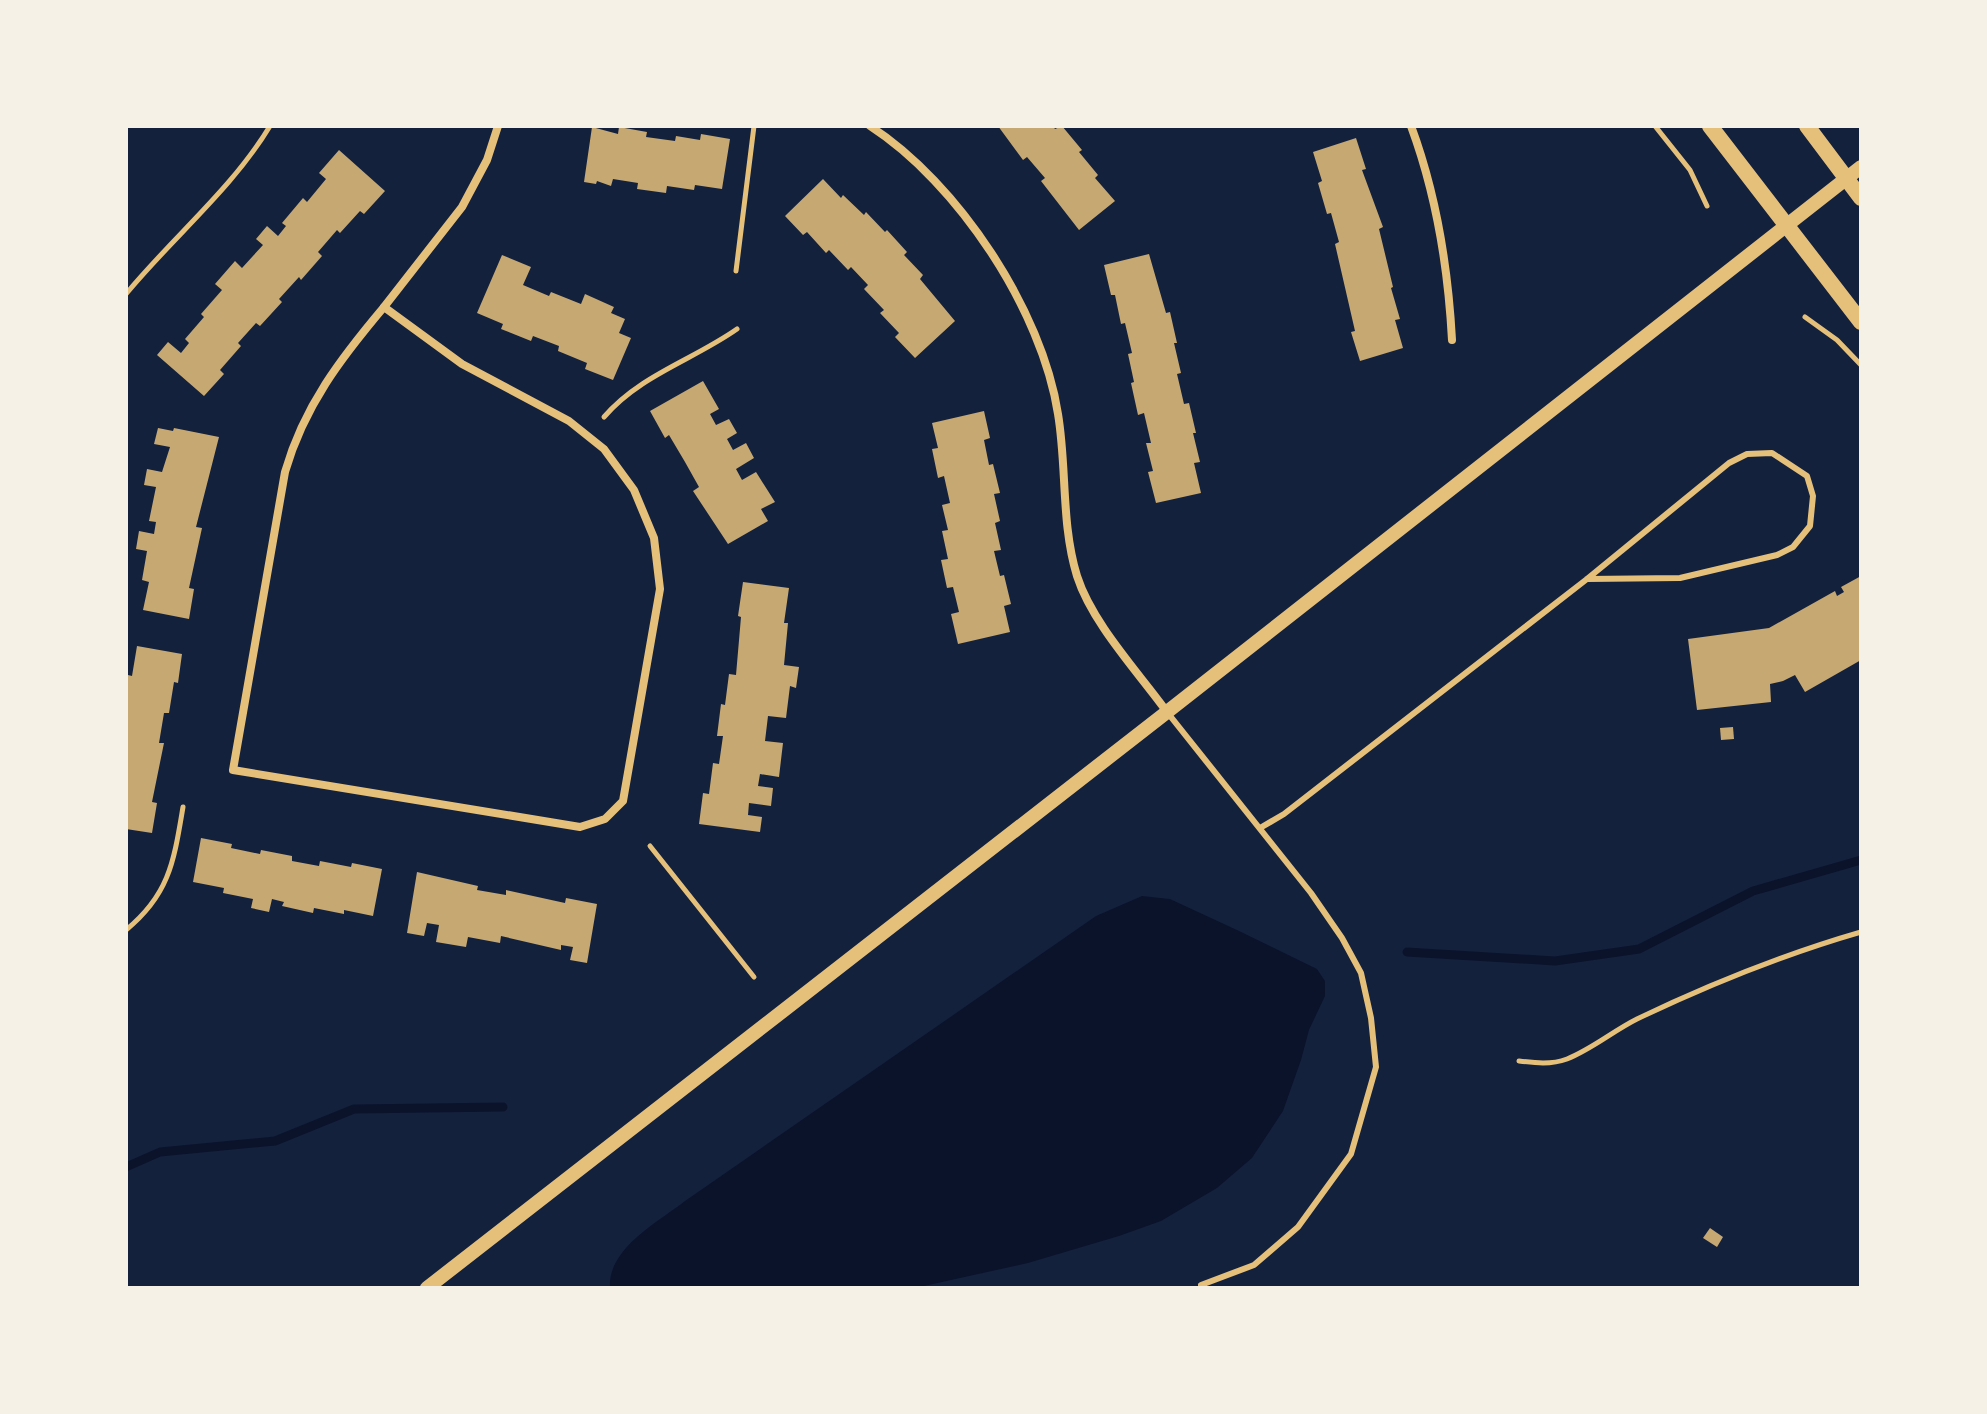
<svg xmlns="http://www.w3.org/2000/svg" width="1987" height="1414" font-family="Roboto,sans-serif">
	<rect width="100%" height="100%" fill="#14213d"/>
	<path fill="#0b132b" d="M1142,896L1170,899L1237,930L1317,969L1325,981V996L1309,1030L1301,1060L1283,1111L1252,1158L1217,1188L1161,1221L1119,1236L1028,1263L915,1288H610C607,1249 658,1222 685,1201L1096,916Z"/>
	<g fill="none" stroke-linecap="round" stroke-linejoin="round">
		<g stroke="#0b132b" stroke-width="9">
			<path d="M1407,952L1555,961L1639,949L1753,891L1861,860"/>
			<path d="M126,1167L160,1152L275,1141L354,1109L503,1107"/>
		</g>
	</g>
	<g fill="#c6a872">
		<path d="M998,126H1053L1055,129L1062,126L1082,150L1079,152L1098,175L1095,178L1115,201L1079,230L1041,181L1045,178L1027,157L1023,160Z"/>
		<path d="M592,127L618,134L619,127L647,132L646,137L675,141L676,136L700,140L701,134L730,139L722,189L695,185L694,190L667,186L666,193L637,189L638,183L613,179L611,186L597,181L596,184L584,182Z"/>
		<path d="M1356,138L1366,169L1362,170L1383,227L1379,229L1393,287L1391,288L1400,319L1395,320L1403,348L1360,361L1351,332L1355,331L1335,244L1339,242L1331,213L1327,214L1318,183L1322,181L1313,152Z"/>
		<path d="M339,150L385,191L364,214L360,211L340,233L337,230L318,252L322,256L301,280L299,277L279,299L282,302L260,326L256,323L238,343L241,346L220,370L224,374L204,396L157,355L168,342L181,353L189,343L185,339L204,317L201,314L222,290L215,284L235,261L242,268L263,245L256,239L267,226L278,236L286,226L282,223L303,198L307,202L326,179L319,173Z"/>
		<path d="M823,179L841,198L843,195L864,215L866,212L885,232L887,230L907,252L904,255L923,275L920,279L955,321L915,358L895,337L899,333L880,313L884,310L864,289L868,285L851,267L848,270L829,250L826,253L807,232L803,235L785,216Z"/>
		<path d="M1149,254L1166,313L1170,312L1177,343H1174L1181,373L1177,374L1184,404L1189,403L1196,433H1193L1200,462L1194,463L1201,493L1156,503L1148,472L1153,471L1146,443H1151L1144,413L1138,415L1131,383L1134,382L1128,354L1132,353L1125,323L1121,324L1115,295H1111L1104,265Z"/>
		<path d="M502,255L531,267L523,285L549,296L551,292L581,304L585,294L614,307L611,313L625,319L619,333L631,338L613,380L585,369L587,363L558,351L559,346L533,336L531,341L501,329L503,324L477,313Z"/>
		<path d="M703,381L719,409L710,414L716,425L729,419L737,433L727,439L733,450L746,443L754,458L736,469L742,480L756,472L775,502L761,509L768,521L728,544L693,491L699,487L685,462L669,435L665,438L650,411Z"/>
		<path d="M984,411L990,438L984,440L989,465L993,464L1000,493L994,494L1000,521L995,523L1001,550L994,551L1000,576L1004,575L1011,604L1004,606L1010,632L958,644L951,614L959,612L953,587L947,588L941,560L948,559L942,531L948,530L942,505L950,503L944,476L938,478L932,449L938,448L932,423Z"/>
		<path d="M158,428L173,431L174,428L219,437L196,527L202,528L189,588L194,589L189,619L143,610L149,582L142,580L147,551L136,549L139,531L154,534L156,522L149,521L156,487L144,485L147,469L162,472L170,447L154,444Z"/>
		<path d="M1861,576V660L1805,692L1795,675L1783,681L1770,684L1771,702L1697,710L1688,639L1769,628L1835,591L1837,596L1844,592L1841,587Z"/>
		<path d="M743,582L789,588L784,623H788L784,665L799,667L796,688L790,686L786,718L768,716L765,741L783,743L779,777L760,774L758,786L773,788L771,806L749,803L748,815L762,817L760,832L699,824L703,793L709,794L713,763L719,764L723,736H717L721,704L725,705L729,674L736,675L741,617L738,616Z"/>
		<path d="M137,646L182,654L178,683L174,682L169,713H164L159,743H164L152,802L157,803L152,833L126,829V687L128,675L132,676Z"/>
		<path d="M1733,727L1734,739L1721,740L1720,728Z"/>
		<path d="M201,838L232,844L231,848L260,854L261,850L292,856V861L319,866L320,861L351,867L352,863L382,869L373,916L344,910V914L314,908L313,913L282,906L284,902L272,899L269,912L251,908L253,899L223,893L224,888L193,882Z"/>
		<path d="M417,872L478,886L477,890L506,895V890L565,903L566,898L597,904L587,963L570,960L573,947L561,945V950L501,936L500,943L468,937L466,947L436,942L439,925L427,923L424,936L407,933Z"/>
		<path d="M1710,1228L1723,1237L1717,1247L1703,1238Z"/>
	</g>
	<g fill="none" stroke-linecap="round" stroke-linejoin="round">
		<g stroke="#e5c07b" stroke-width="5">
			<path d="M1655,126L1690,170L1707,206"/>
			<path d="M736,271L754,126"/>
			<path d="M126,294C173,237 232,189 270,126"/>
			<path d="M1805,317L1837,340L1861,365"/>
			<path d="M604,417C640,375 693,360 737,329"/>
			<path d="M650,846L754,977"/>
			<path d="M126,930C170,894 174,860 183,807"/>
			<path d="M1519,1061C1535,1063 1551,1065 1567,1059C1592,1049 1613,1031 1637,1019C1708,985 1785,954 1861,932"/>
		</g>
		<g stroke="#e5c07b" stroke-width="6">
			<path d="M1167,712L1311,893L1342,938L1361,973L1371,1018L1376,1067L1351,1154L1298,1227L1254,1265L1201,1285"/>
			<path d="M1260,828L1284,814L1587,579L1729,463L1747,454L1772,453L1807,476L1813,496L1810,526L1793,547L1777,555L1680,578L1587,579"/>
		</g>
		<g stroke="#e5c07b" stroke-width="8">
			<path d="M870,126C958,183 1042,310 1058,414C1067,468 1061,524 1077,576C1092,623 1138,672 1167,712"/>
			<path d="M1411,126C1437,196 1448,266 1452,340"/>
			<path d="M384,307L462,364L569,421L604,449L634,490L654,538L660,589L623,801L605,819L580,827L233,770L285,472C304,406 341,358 384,307Z"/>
			<path d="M384,307L462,207L487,160L498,126"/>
		</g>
		<path stroke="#e5c07b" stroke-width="14" d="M427,1288L1167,712L1861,167"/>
		<g stroke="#e5c07b" stroke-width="16">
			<path d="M1710,126L1861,322"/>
			<path d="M1807,126L1861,198"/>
		</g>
	</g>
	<rect width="1987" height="1414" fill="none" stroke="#f6f1e7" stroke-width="256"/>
</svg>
